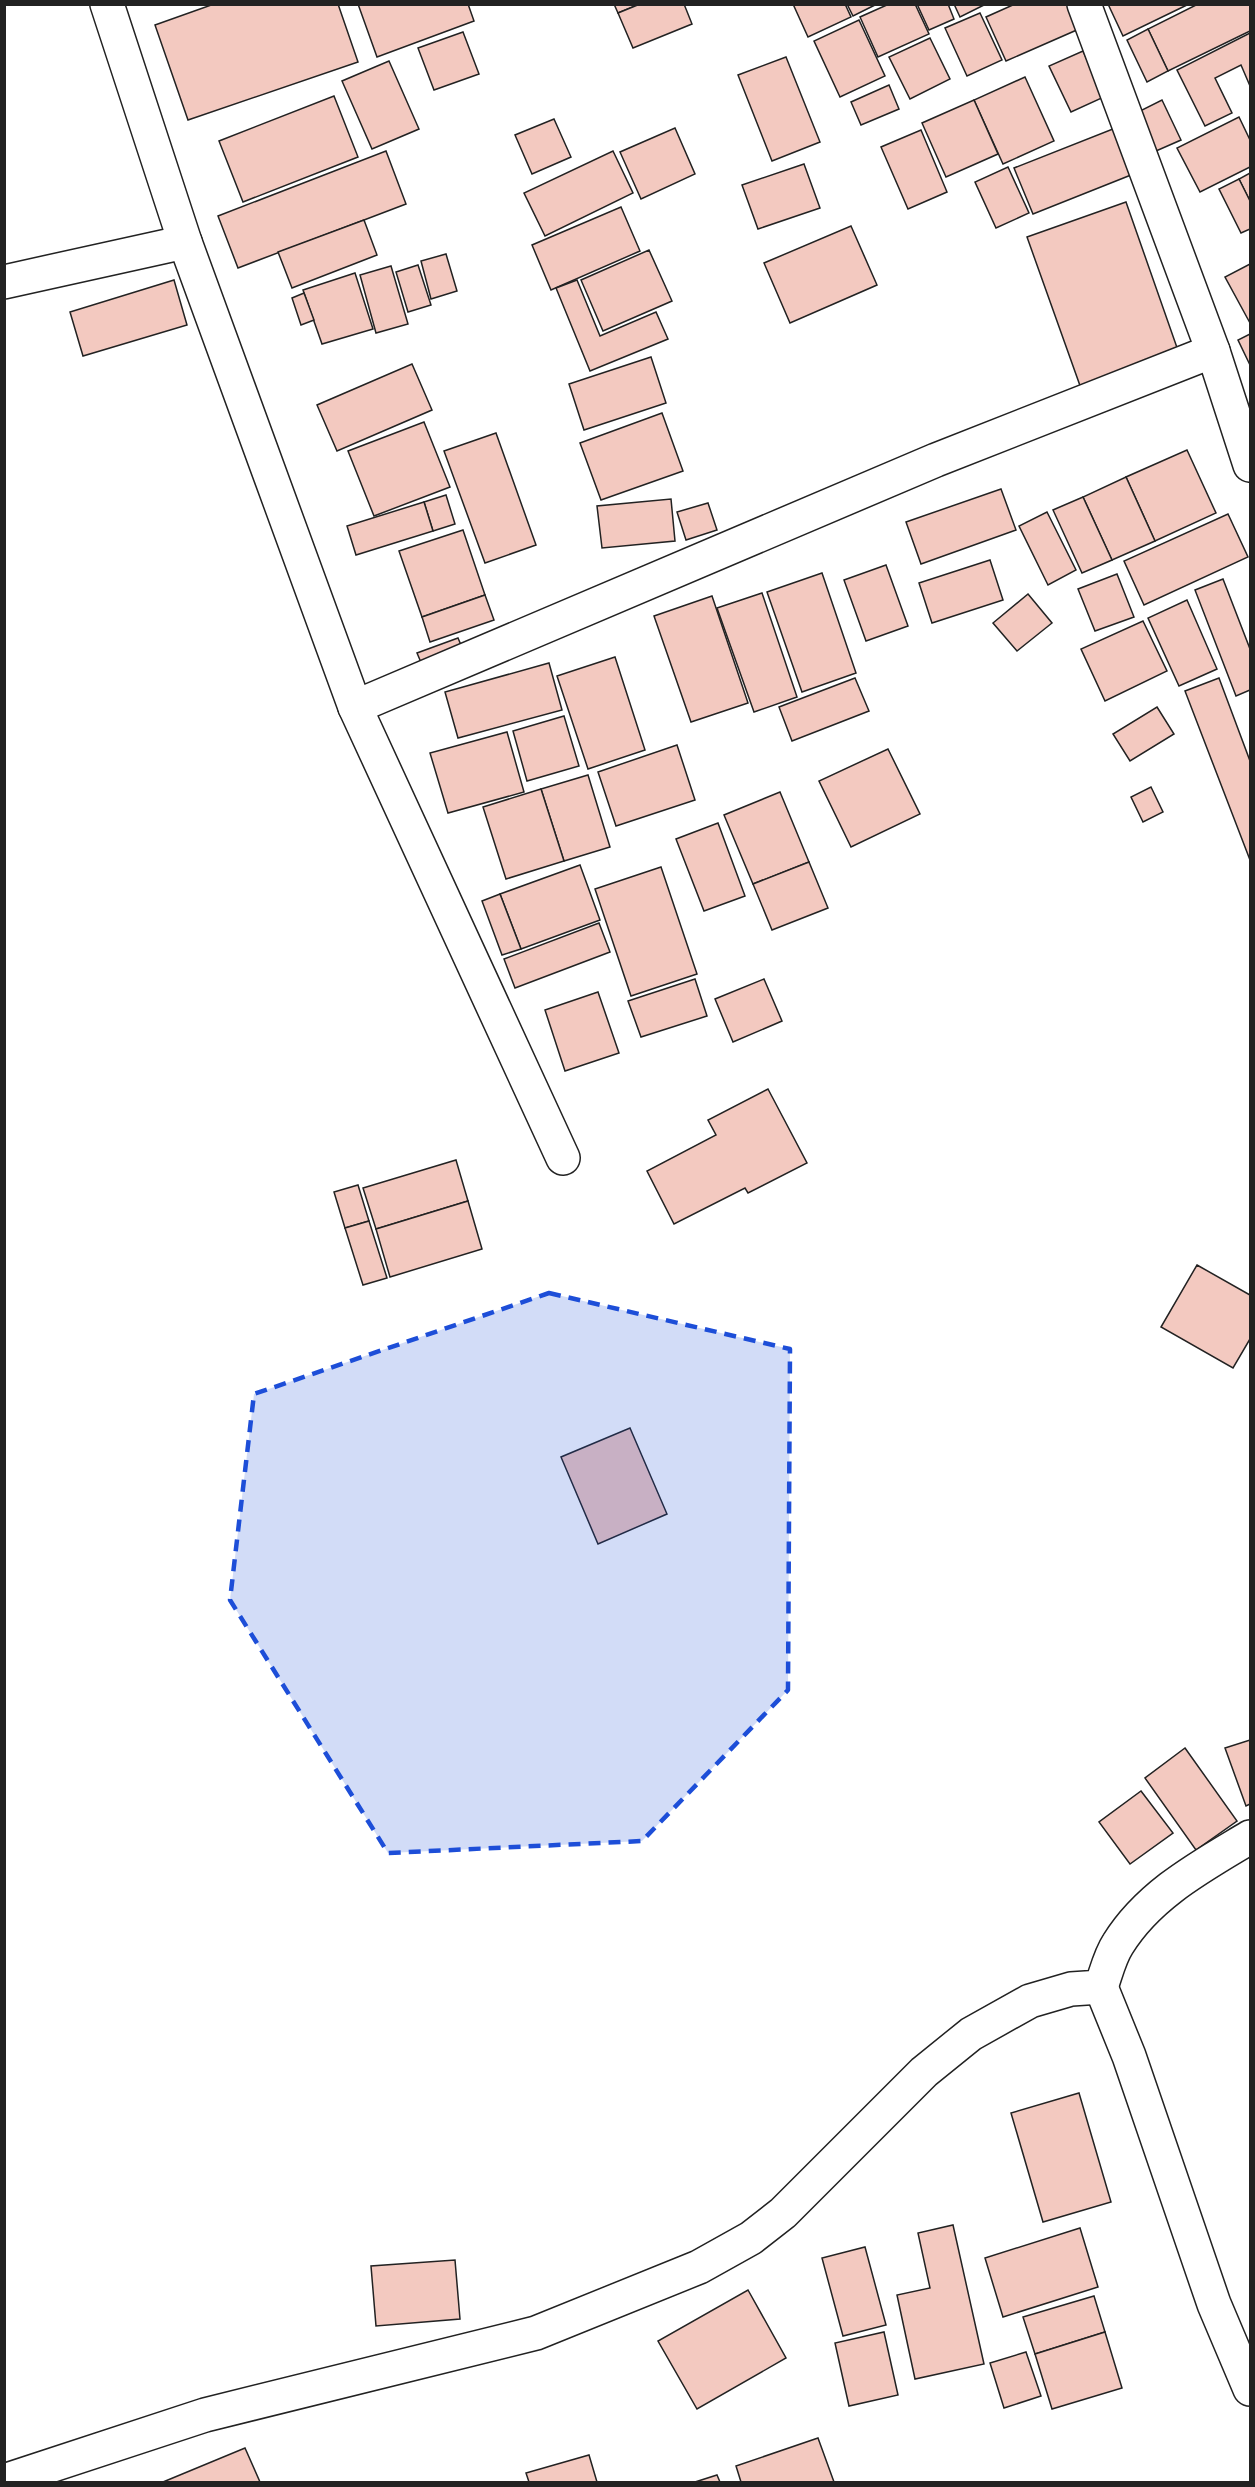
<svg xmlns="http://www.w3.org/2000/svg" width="1255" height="2487" font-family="'Archivo Narrow',sans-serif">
	<rect width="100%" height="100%" fill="#fff"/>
	<g fill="#f3c9c0" stroke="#222" stroke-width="1.5">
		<path d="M214,4H338L358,62L188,120L155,25Z"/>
		<path d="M358,4H468L474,21L377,57Z"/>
		<path d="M614,4H640L618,13Z"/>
		<path d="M640,4H684L692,24L633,48L618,13Z"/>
		<path d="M793,4H845L851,17L808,37Z"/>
		<path d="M847,4H877L853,16Z"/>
		<path d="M889,4H915L929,34L878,57L860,17Z"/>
		<path d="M917,4H948L954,19L929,30Z"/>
		<path d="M954,4H986L960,17Z"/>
		<path d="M1015,4H1069L1079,29L1006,61L986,17Z"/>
		<path d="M1108,4H1189L1123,36Z"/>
		<path d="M1198,4H1250V31L1168,71L1148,29Z"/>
		<path d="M980,13L1002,60L967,76L945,28Z"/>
		<path d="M859,20L885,76L840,97L814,41Z"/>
		<path d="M1148,29L1168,71L1147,82L1127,40Z"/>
		<path d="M463,32L479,74L434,90L418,48Z"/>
		<path d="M1250,33V86L1241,65L1215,78L1232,113L1205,126L1177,70Z"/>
		<path d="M930,38L950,79L910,99L889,57Z"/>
		<path d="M1083,51L1104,97L1071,112L1049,66Z"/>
		<path d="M786,57L820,142L772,161L738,75Z"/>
		<path d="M389,61L419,129L372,149L342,81Z"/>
		<path d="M1025,77L1054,141L1003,164L974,100Z"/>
		<path d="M889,85L899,109L861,125L851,102Z"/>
		<path d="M334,96L358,157L243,202L219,141Z"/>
		<path d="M974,100L998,154L946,177L922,123Z"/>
		<path d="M1162,100L1181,140L1156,151L1138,112Z"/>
		<path d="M1239,117L1250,140V167L1200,192L1177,148Z"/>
		<path d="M554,119L571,157L532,174L515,135Z"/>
		<path d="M1123,125L1141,171L1033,214L1014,168Z"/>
		<path d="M675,128L695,174L641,199L620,152Z"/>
		<path d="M921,130L947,192L908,209L881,147Z"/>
		<path d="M386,151L406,204L238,268L218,216Z"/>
		<path d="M613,151L633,193L545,236L524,193Z"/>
		<path d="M804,164L820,208L758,229L742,185Z"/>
		<path d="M1008,167L1029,213L996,228L975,182Z"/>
		<path d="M1250,173V201L1239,179Z"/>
		<path d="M1239,179L1250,201V229L1241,233L1219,189Z"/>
		<path d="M1126,202L1181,359L1083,394L1027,237Z"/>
		<path d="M621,207L640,251L551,290L532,245Z"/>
		<path d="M364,220L377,255L292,288L278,252Z"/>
		<path d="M851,226L877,285L790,323L764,263Z"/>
		<path d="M649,250L672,301L603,331L581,280Z"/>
		<path d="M446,254L457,291L431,299L421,261Z"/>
		<path d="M1250,264V323L1225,277Z"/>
		<path d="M418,265L431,305L408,312L396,272Z"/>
		<path d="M391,266L408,324L376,333L360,275Z"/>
		<path d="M355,273L373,329L322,344L303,290Z"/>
		<path d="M174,280L187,325L83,356L70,312Z"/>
		<path d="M577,280L600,336L656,312L668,339L590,371L556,288Z"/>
		<path d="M304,293L314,320L301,325L292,298Z"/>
		<path d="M1250,334V365L1238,340Z"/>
		<path d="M651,357L666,403L584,430L569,384Z"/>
		<path d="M412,364L432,410L337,451L317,405Z"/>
		<path d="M662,413L683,471L601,500L580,443Z"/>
		<path d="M424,422L450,487L374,516L348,451Z"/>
		<path d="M496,433L536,545L485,563L444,451Z"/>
		<path d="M1187,450L1216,513L1155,541L1126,477Z"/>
		<path d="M1126,477L1155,541L1112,560L1083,497Z"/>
		<path d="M1001,489L1016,530L921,564L906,522Z"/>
		<path d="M446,495L455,524L433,531L424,502Z"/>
		<path d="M1083,497L1112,560L1082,573L1053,510Z"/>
		<path d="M671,499L675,541L602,548L597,506Z"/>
		<path d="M424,502L433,531L356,555L347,526Z"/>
		<path d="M708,503L717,530L686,540L677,512Z"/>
		<path d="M1047,512L1076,570L1048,585L1019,526Z"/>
		<path d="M1228,514L1248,557L1144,605L1124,561Z"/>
		<path d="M463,530L485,595L422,617L399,551Z"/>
		<path d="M990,560L1003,600L932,623L919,583Z"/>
		<path d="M886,565L908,626L866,641L844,580Z"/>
		<path d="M822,573L856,673L802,692L767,592Z"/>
		<path d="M1117,574L1134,617L1095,631L1078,589Z"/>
		<path d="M1223,579L1250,649V690L1236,696L1195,590Z"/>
		<path d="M762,593L797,697L754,712L717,608Z"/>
		<path d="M1028,594L1052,623L1017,651L993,623Z"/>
		<path d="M485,595L494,620L430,642L422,617Z"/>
		<path d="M712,596L748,703L691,722L654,616Z"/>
		<path d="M1187,600L1217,669L1179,686L1148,618Z"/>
		<path d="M1143,621L1167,671L1105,701L1081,649Z"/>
		<path d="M458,638L464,652L423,667L417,653Z"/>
		<path d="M615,657L645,750L588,769L557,676Z"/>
		<path d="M549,663L562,710L458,738L445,692Z"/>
		<path d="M855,678L869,711L792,741L779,707Z"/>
		<path d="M1219,678L1250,761V860L1185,691Z"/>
		<path d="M1157,707L1174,734L1130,761L1113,734Z"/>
		<path d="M564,716L579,766L527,781L513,731Z"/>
		<path d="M507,732L524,792L448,813L430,753Z"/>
		<path d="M677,745L695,800L616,826L598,772Z"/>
		<path d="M888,749L920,814L851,847L819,781Z"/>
		<path d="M588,775L610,847L564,861L541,789Z"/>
		<path d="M1151,787L1163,812L1143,822L1131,797Z"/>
		<path d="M541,789L564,861L506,879L483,807Z"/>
		<path d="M780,792L809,862L753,884L724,815Z"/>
		<path d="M718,823L745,896L704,911L676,839Z"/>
		<path d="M809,862L828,908L772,930L753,884Z"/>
		<path d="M580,865L600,920L521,949L500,894Z"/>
		<path d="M661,867L697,974L631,996L595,889Z"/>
		<path d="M500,894L521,949L502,955L482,901Z"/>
		<path d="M599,923L610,952L515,988L504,959Z"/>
		<path d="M695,979L707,1016L641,1037L628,1001Z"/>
		<path d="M764,979L782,1021L733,1042L715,999Z"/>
		<path d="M598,992L619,1053L565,1071L545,1010Z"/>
		<path d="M768,1089L807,1163L748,1193L745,1188L674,1224L647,1171L716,1135L708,1120Z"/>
		<path d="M456,1160L468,1201L376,1229L363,1188Z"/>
		<path d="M358,1185L369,1221L345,1228L334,1192Z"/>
		<path d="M468,1201L482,1249L390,1277L376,1229Z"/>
		<path d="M369,1221L387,1278L363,1285L345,1228Z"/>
		<path d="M1197,1265L1250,1295V1339L1233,1368L1161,1327Z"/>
		<path d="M630,1428L667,1514L598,1544L561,1457Z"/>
		<path d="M1250,1740V1804L1246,1806L1225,1748Z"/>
		<path d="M1185,1748L1237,1821L1196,1850L1145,1778Z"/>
		<path d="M1141,1791L1173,1833L1130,1864L1099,1822Z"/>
		<path d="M1079,2093L1111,2202L1043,2222L1011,2113Z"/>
		<path d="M953,2225L984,2364L915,2379L897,2295L930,2288L918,2233Z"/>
		<path d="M1080,2228L1098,2287L1003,2317L985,2258Z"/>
		<path d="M865,2247L886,2325L843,2336L822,2258Z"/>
		<path d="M455,2260L460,2319L376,2326L371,2266Z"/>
		<path d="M748,2290L786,2358L697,2409L658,2341Z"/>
		<path d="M1094,2296L1105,2332L1035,2354L1023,2317Z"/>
		<path d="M884,2332L898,2395L849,2406L835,2343Z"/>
		<path d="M1105,2332L1122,2388L1052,2409L1035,2354Z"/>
		<path d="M1026,2352L1041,2396L1004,2408L990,2363Z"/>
		<path d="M818,2438L834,2482H741L736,2466Z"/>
		<path d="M245,2448L260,2482H163Z"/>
		<path d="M589,2455L597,2482H529L526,2473Z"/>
		<path d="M717,2475L720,2482H695Z"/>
	</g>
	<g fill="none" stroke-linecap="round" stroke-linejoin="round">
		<g stroke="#222" stroke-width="36">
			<g id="minor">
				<path d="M107,4L185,242L355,707L563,1158"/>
				<path d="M1084,4L1213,351L1250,465"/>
				<path d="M4,282L185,242"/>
				<path d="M355,707L936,460L1213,351"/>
				<path d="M1101,1987L1129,2056L1214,2304L1250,2389"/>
				<path d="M4,2481L205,2415L536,2333L699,2267L751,2238L783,2213L924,2072L971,2034L1030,2001L1071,1989L1101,1987C1106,1973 1110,1956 1118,1944C1149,1894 1202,1866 1250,1837"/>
			</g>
		</g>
		<use href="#minor" stroke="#fff" stroke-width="33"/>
	</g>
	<path fill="#1d4ed8" fill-opacity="0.2" stroke="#1d4ed8" stroke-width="4.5" stroke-dasharray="12 8" stroke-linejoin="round" d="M549,1293L790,1349L788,1690L642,1841L388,1853L230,1600L254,1394Z"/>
	<rect width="1255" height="2487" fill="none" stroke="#222222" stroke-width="12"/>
</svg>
